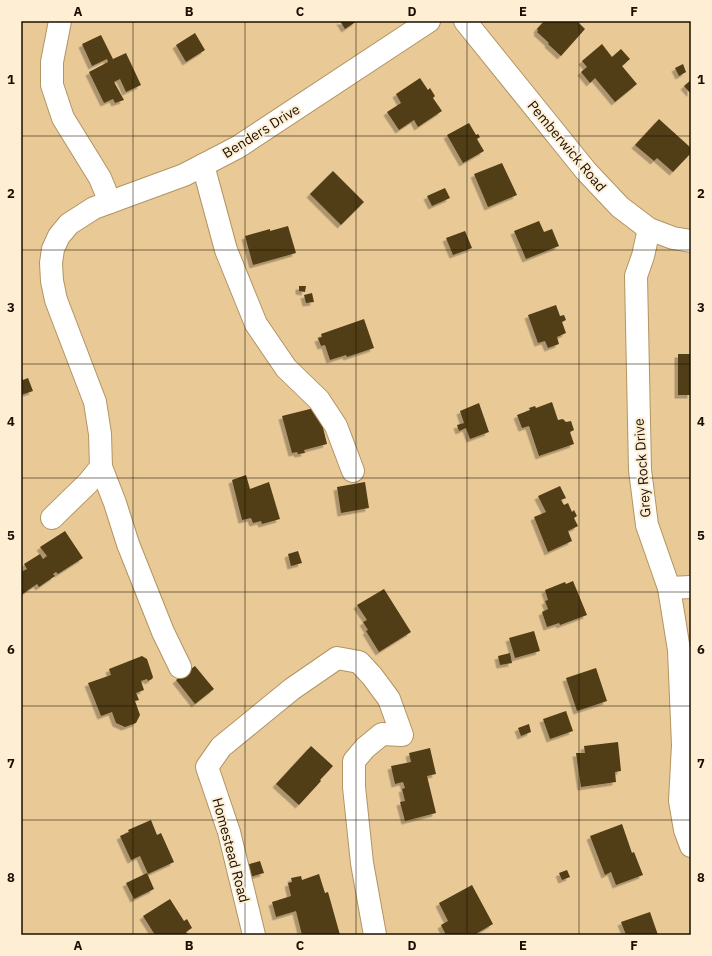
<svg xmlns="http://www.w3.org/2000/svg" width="712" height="956" font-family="'IBM Plex Sans',sans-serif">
	<defs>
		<filter id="shadow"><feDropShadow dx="-3.5" dy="3.5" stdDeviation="0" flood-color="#0004"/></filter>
	</defs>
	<rect width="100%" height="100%" fill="#e9ca97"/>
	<g fill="#513c14" filter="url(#shadow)">
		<path d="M340,21H357L345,29Z"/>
		<path d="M544,21H579L578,22L585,29L561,56L548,44L549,43L537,32L538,31L537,29Z"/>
		<path d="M195,33L205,50L186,62L176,45Z"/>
		<path d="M101,35L113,59L126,53L141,85L126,92L120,79L114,82L124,100L115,103L113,99L104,103L89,72L108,62L107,59L92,66L82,44Z"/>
		<path d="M602,44L612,57L621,49L630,59L622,66L637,84L615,102L595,78L590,83L581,72L587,67L582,61Z"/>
		<path d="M683,64L686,72L679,76L675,68Z"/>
		<path d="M420,78L428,90L430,88L435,96L433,98L442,111L418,127L414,120L399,130L387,112L401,103L396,94Z"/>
		<path d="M691,80V92L690,93L684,86Z"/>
		<path d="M659,119L691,148V153L673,172L657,158L654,161L635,145Z"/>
		<path d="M469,123L476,135L478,134L480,137L477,139L484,151L463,163L447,135Z"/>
		<path d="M502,163L517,195L488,207L474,174Z"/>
		<path d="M333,171L364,202L341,225L310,194Z"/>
		<path d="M445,188L450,198L432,206L427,196Z"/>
		<path d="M539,221L544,232L552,229L559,246L526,259L514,231Z"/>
		<path d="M288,226L296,253L253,265L245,236L270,229V231Z"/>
		<path d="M465,231L472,248L453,255L446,238Z"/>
		<path d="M299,286H306L305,292L299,291Z"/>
		<path d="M312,293L314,302L306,303L304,295Z"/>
		<path d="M556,305L560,316L564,315L566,320L562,322L566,333L557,337L559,344L548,348L545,341L538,343L528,315Z"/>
		<path d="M364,319L374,348L347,357L346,355L330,360L325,345L321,346L318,338L322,337L321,334Z"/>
		<rect x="678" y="354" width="13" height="41"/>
		<path d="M21,375L23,380L28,378L33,391L21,395Z"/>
		<path d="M552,402L558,420L563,419L566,422L571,421L574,430L570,432L574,444L539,456L529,426L522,428L517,415L530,410L529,408L535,406L536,408Z"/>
		<path d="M479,403L489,432L470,439L466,428L459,431L457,425L464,423L460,411Z"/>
		<path d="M318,407L327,444L304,450L305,453L298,454L297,452L292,453L282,416Z"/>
		<path d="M246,475L250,489L269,482L280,519L262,524L261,521L253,523L251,518L242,520L232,480Z"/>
		<path d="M365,482L369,508L341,513L337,487Z"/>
		<path d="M560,486L566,498L561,500L564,505L568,503L572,512L574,510L577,516L574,518L578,526L568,531L572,541L548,552L534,517L546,512L538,496Z"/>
		<path d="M65,531L83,558L58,574L56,572L53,574L55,576L39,587L37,584L21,595V567L23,571L27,569L24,564L40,554L43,559L47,556L40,547Z"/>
		<path d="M298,551L302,563L291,566L288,554Z"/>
		<path d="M573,581L587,615L560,625L559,623L547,627L542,612L548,609L545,601L548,600L545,590L565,582L566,584Z"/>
		<path d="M384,589L411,632L379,652L366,631L368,630L363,622L367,620L357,605Z"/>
		<path d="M534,631L540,651L515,658L509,638Z"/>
		<path d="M510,653L512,663L500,665L498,656Z"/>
		<path d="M142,656L147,659L153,677L152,679L148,681L147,679L141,681L144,690L136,693L139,700L135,701L140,715L136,723L125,727L116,723L112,712L101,716L88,683L111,675L109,669Z"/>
		<path d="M195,666L214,689L195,704L176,680Z"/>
		<path d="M596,668L607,701L577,711L566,678Z"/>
		<path d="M566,711L573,731L550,739L543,719Z"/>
		<path d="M529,724L531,732L521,736L518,728Z"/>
		<path d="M618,742L621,771L615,772L616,782L581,787L576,753H585L584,746Z"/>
		<path d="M311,746L333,766L320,780L321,781L299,805L276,784Z"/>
		<path d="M430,748L436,774L427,776L436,813L405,821L400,802L405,801L402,789L405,788L403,782L395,784L391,766L411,762L409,753Z"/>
		<path d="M151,820L157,835L161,833L174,862L148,874L140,856L131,860L120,836L129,832L128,830Z"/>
		<path d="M622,824L632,853L634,852L643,875L616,885L611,872L605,875L590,836Z"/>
		<path d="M260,861L264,873L250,877L246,865Z"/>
		<path d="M567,870L570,877L562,880L559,873Z"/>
		<path d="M147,873L154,889L134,899L126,883Z"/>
		<path d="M319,874L325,893L328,892L340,935H302L296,911L276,917L272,902L291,896L288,883L292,882L291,878L301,876L302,880Z"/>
		<path d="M472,885L493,924L474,935H446L441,925L448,921L439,903Z"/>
		<path d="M170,899L184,921L187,919L192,928L186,932L188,935H155L143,916Z"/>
		<path d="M650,912L658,935H626L621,922Z"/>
	</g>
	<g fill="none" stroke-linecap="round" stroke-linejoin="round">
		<g stroke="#b29463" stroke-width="24">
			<g id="minor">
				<path d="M60,21L52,62V85L63,118L100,178L110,202"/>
				<path d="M465,21L586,171L620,207L649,229L673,238L691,241"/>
				<path d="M203,165L226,250L256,324L286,368L319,400L336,426L353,471"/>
				<path d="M649,229L643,256L636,276L640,470L647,525L669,588L679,650L683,745L680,801L685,830L691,846"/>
				<path d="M101,467L115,503L128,544L163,632L180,667"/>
				<path d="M52,518L88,483L101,467L100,434L95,402L56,300L52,281L51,263L53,249L59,236L69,224L94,208L184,175L238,147L429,21"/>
				<path d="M669,588L691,587"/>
				<path d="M254,935L229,832L207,767L221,747L292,689L337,658L359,662L372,676L389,699L402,735L382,734L365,748L354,761V787L362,863L375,935"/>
			</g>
		</g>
		<use href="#minor" stroke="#fff" stroke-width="22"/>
	</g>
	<path fill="none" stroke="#1a0f00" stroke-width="1" stroke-opacity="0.55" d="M133,21V935M245,21V935M356,21V935M467,21V935M579,21V935M21,136H691M21,250H691M21,364H691M21,478H691M21,592H691M21,706H691M21,820H691"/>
	<g text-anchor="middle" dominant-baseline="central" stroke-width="4" stroke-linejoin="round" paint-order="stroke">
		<g font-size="14" fill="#1a0f00" stroke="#fdeed4">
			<text transform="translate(261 131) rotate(-32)">Benders Drive</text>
			<text transform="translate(567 146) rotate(50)">Pemberwick Road</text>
			<text transform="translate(642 468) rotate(-94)">Grey Rock Drive</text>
			<text transform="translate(231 850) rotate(75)">Homestead Road</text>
		</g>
	</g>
	<rect width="712" height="956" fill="none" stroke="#fdeed4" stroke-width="44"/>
	<rect x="22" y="22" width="668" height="912" fill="none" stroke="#1a0f00" stroke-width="1.5"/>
	<g font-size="13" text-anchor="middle" font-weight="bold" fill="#1a0f00">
		<text x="78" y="16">A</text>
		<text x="189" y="16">B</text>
		<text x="300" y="16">C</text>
		<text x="412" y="16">D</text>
		<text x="523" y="16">E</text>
		<text x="634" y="16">F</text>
		<text x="11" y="84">1</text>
		<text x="701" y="84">1</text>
		<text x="11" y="198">2</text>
		<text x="701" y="198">2</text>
		<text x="11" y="312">3</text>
		<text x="701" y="312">3</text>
		<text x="11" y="426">4</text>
		<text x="701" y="426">4</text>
		<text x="11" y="540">5</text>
		<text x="701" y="540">5</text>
		<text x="11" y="654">6</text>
		<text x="701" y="654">6</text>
		<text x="11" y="768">7</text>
		<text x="701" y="768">7</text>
		<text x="11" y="882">8</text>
		<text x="701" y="882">8</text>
		<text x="78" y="950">A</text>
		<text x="189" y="950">B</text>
		<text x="300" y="950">C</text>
		<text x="412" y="950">D</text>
		<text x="523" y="950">E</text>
		<text x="634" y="950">F</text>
	</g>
</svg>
